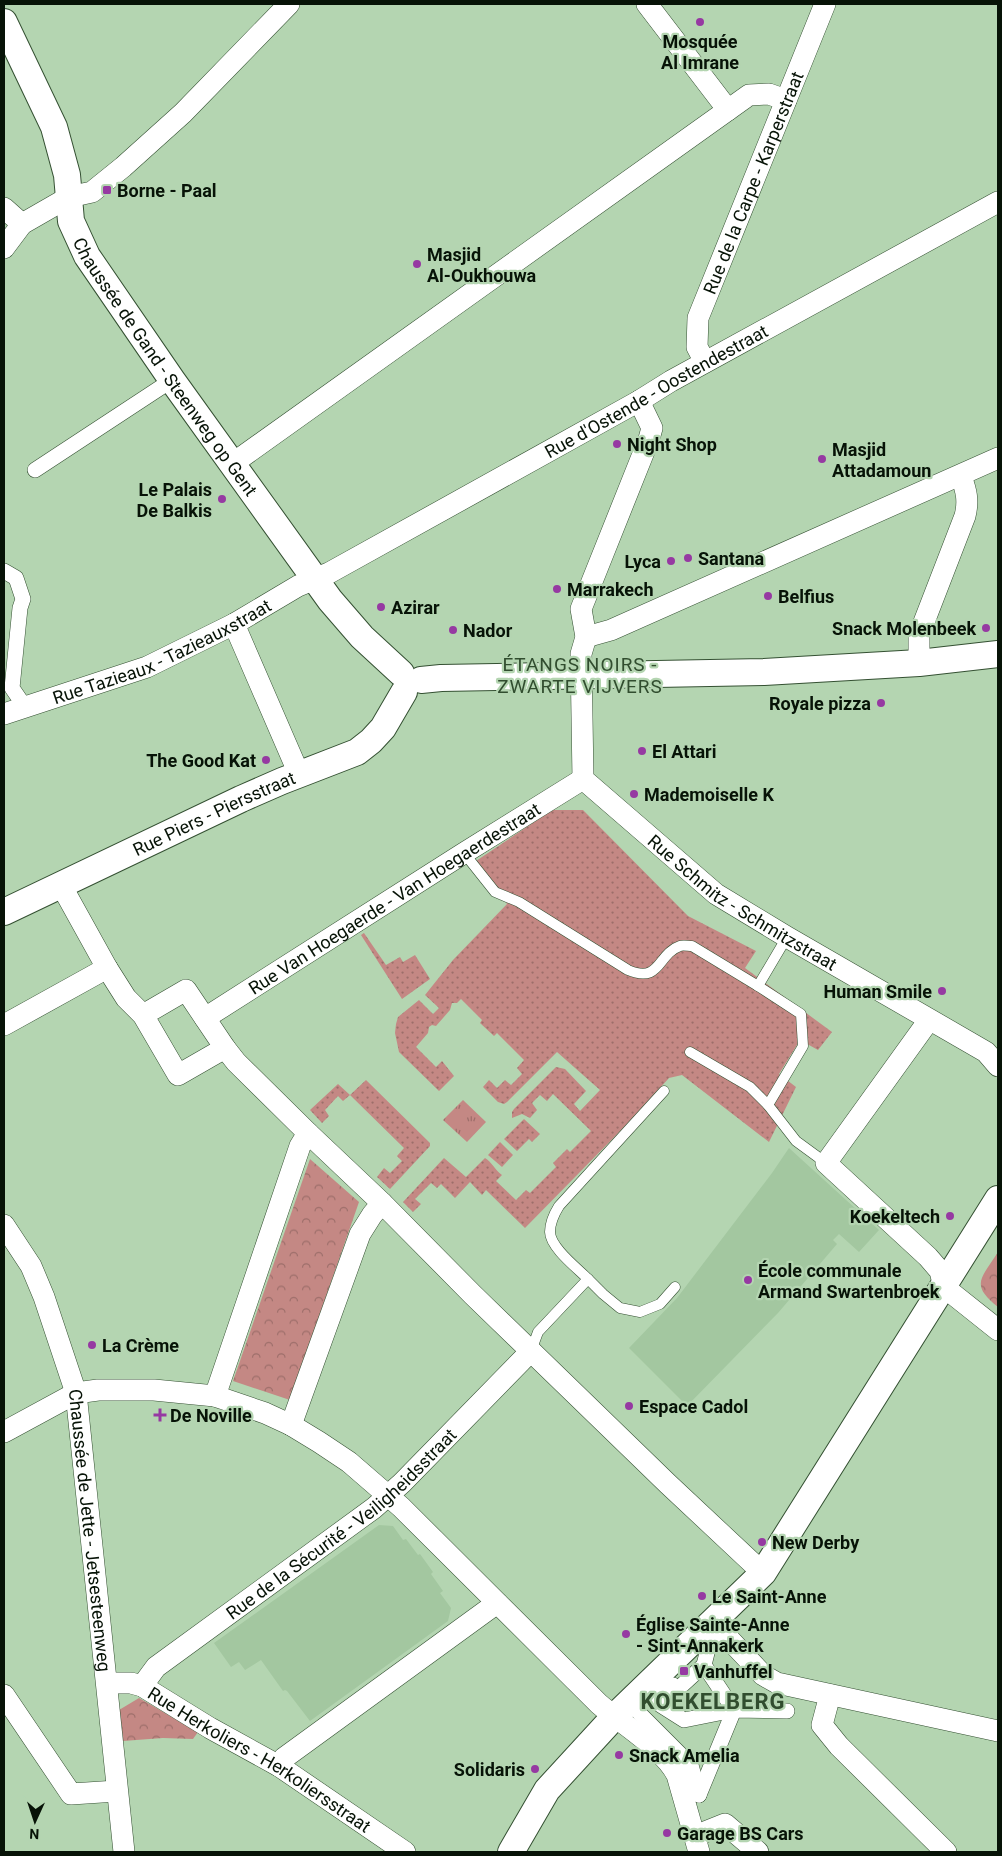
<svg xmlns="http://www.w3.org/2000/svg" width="1002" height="1856" font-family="Roboto,sans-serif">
	<defs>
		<pattern id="grass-tufts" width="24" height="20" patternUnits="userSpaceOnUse" patternTransform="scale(1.25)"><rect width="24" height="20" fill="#c48884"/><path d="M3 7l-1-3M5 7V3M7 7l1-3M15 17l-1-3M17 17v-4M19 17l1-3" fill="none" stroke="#9d6e6a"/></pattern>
		<pattern id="forest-crowns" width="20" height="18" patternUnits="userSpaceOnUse" patternTransform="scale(1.25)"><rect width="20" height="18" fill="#c48884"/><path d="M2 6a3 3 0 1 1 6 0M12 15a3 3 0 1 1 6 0" fill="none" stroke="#9d6e6a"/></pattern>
		<pattern id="garden-dots" width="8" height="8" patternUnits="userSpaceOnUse" patternTransform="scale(1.25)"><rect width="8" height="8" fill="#c48884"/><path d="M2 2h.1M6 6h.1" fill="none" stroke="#9d6e6a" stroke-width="1.8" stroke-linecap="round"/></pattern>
	</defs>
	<rect width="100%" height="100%" fill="#b4d5b1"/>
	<g fill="#a3c7a0">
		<path d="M789,1148L879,1230L859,1252L839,1234L833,1240L837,1244L778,1313L687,1406L629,1348L677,1298L772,1173Z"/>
		<path d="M379,1525L393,1526L403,1540L406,1539L418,1555L420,1554L433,1572L431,1574L443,1591L440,1593L451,1608L448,1621L310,1721L287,1691L285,1690L283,1691L261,1660L245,1670L239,1662L231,1667L214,1643Z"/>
	</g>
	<path fill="url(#grass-tufts)" d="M463,1100L486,1122L467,1142L443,1120Z"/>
	<g fill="url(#forest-crowns)">
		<path d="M310,1159L359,1202L290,1400L233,1381Z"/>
		<path d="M998,1252V1307C969,1284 982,1278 998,1252Z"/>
		<path d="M139,1698L198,1732L193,1739L163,1738L123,1741L119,1710Z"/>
	</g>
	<g fill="url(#garden-dots)">
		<path d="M552,810H583L688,916L756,951L745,968L832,1032L818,1050L800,1040L779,1074L796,1087L769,1142L682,1075L669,1078L631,1120L525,1228L486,1190L482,1195L470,1182L455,1198L441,1184L437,1188L431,1183L415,1199L421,1204L413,1212L403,1202L444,1158L466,1177L485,1158C491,1161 495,1170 502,1175L496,1181L516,1200L526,1190L530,1193L556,1167L553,1163L567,1149L570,1152L591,1131L553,1094L547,1101L540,1095L532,1103L537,1110L530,1118L522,1114L512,1118V1112L514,1109L556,1067L565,1069L586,1091L574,1104L580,1111L600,1090L557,1052L507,1102L504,1104L498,1102L483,1087L489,1080L497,1088L505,1080L511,1085L522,1074L517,1068L524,1060L497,1033L494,1036L480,1023L482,1020L461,999L457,1003H452L450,1010L436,1026L432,1025L429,1027L428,1033L416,1047L436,1067L442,1061L454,1076L439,1091L399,1052L395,1033L396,1024L398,1017L419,1000L433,1014L439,1008L425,995L453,960L507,904L476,861Z"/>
		<path d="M364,933L386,965L400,957L403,962L415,955L430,979L402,999L361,935Z"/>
		<path d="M366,1080L430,1143V1146L390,1189L377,1177L384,1168L390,1173L402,1161L397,1156L404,1148L350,1095L343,1101L338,1096L325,1110L329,1116L322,1123L310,1110L338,1084L350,1095Z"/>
		<path d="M524,1119L540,1134L532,1142L529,1139L517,1151L504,1139Z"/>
		<path d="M500,1142L513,1155L502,1167L488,1155Z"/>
	</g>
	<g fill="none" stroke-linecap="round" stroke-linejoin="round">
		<g stroke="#345032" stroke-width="11">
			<g id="service">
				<path d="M464,853L495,892L519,902L628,970C661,984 657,954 680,946C683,945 688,946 692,946L758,986"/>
				<path d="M690,1052L750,1087L768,1105L796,1141L826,1163"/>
				<path d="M768,1105L803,1046L801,1014L758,986L787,937"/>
				<path d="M588,1279C577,1268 550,1247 550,1232C550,1222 554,1214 559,1206L664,1091"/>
				<path d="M531,1351L538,1332L588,1279L603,1294L620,1308L640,1312L660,1304L675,1287"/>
			</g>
		</g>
		<g stroke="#345032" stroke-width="16">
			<g id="pedestrian">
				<path d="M35,470L172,380"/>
				<path d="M4,571L16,578L23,599L20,608L12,688L25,707"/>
				<path d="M673,1685L654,1701L684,1720L734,1710L787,1711"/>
				<path d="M668,1698L704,1665"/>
				<path d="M640,1714L691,1765L699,1795"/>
				<path d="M699,1795L734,1710L704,1665L708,1649L715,1639"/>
			</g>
		</g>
		<g stroke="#345032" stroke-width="22">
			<g id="minor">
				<path d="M647,4L728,110"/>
				<path d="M4,208L22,224"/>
				<path d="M4,248L22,224L69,197L92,192L123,167L183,113L289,4"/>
				<path id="s1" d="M705,362L697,347L698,318L825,4"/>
				<path id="s2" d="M639,401L652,428L649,439L581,609L586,637L581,654L583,779L716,894L787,937L986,1052L998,1066"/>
				<path d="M232,464L749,95L769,94L786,100"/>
				<path d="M234,624L299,774"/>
				<path d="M586,637L611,630L998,458"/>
				<path d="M919,663V635L965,516C969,500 966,490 961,476"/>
				<path id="s3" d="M4,714L147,667L234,624L298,586L329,573L639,401L671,381L998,202"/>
				<path d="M61,885L107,968L126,998L143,1015L178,1075L225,1048L186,990L143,1015"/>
				<path id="s4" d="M205,1018L464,853L583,779"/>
				<path d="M929,1020L826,1163L928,1257L940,1271L944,1287L998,1330"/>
				<path d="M4,1025L107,968"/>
				<path d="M225,1048L236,1062L308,1133L382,1203L473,1295L668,1484L763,1573"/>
				<path id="s5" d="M4,1225L31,1266L44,1297L76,1393L124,1852"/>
				<path d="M215,1396L300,1146L308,1133"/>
				<path d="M291,1425L360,1234L372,1215L382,1203"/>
				<path d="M4,1432L76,1393L98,1390H154L215,1396L265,1413L291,1425L319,1442L349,1462L401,1507L599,1704C622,1724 664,1749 677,1775L699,1852"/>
				<path d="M713,1622L763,1675L777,1683L998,1731"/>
				<path id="s6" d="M107,1683H131L142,1686L210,1728L279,1766L405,1852"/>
				<path id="s7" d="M142,1686L156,1667L374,1508L402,1483L531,1351"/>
				<path d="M4,1695L71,1794L117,1791"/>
				<path d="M830,1695L822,1725L839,1746L946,1852"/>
				<path d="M279,1766L284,1758L497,1603"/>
				<path d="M695,1836L725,1824L758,1852"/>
			</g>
		</g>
		<g stroke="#345032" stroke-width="28">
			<g id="tertiary">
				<path id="s8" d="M4,22L54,127L67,175L71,221L87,256L172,380L330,600L362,637L401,673"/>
				<path d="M421,680L441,678L764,672L919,663L998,654"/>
				<path id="s9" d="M4,912L241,799L282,781L357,752L371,741L383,728L404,692"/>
				<path d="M511,1852L547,1790L614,1717L763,1573L998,1199"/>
			</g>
		</g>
		<use href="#service" stroke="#fff" stroke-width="10"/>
		<use href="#pedestrian" stroke="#fff" stroke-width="15"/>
		<use href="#minor" stroke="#fff" stroke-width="21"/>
		<use href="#tertiary" stroke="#fff" stroke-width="26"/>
	</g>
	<g fill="#9639a2" stroke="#b4d5b1" stroke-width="2">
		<circle cx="700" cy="22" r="5"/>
		<rect x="102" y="185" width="10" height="10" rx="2.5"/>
		<circle cx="417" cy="264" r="5"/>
		<circle cx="617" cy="444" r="5"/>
		<circle cx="822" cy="459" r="5"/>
		<circle cx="222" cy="499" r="5"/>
		<circle cx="688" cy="558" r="5"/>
		<circle cx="671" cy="561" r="5"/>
		<circle cx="557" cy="589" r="5"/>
		<circle cx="768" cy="596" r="5"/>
		<circle cx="381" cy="607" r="5"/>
		<circle cx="986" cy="628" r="5"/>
		<circle cx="453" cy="630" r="5"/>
		<circle cx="881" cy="703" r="5"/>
		<circle cx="642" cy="751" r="5"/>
		<circle cx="266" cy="760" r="5"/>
		<circle cx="634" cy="794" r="5"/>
		<circle cx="942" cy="991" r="5"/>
		<circle cx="950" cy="1216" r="5"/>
		<circle cx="748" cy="1280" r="5"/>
		<circle cx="92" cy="1345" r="5"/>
		<circle cx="629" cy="1406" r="5"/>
		<path d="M157.5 1407.5h5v5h5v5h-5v5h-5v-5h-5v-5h5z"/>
		<circle cx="762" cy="1542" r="5"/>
		<circle cx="702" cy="1596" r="5"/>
		<circle cx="626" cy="1634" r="5"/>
		<rect x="679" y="1666" width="10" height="10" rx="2.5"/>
		<circle cx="619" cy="1755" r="5"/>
		<circle cx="535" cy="1769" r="5"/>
		<circle cx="667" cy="1833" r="5"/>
	</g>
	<g text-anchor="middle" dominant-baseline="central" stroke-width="4.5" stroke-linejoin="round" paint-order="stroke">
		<g font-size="18" font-weight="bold" fill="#071307" stroke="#b4d5b1" text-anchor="start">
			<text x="700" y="41" text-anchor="middle">Mosquée<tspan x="700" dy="21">Al Imrane</tspan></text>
			<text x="117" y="190">Borne - Paal</text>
			<text x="427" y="254">Masjid<tspan x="427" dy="21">Al-Oukhouwa</tspan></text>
			<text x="627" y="444">Night Shop</text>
			<text x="832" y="449">Masjid<tspan x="832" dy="21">Attadamoun</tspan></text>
			<text x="212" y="489" text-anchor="end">Le Palais<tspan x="212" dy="21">De Balkis</tspan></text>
			<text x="698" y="558">Santana</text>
			<text x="661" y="561" text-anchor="end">Lyca</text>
			<text x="567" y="589">Marrakech</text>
			<text x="778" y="596">Belfius</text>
			<text x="391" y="607">Azirar</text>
			<text x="976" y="628" text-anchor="end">Snack Molenbeek</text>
			<text x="463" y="630">Nador</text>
			<text x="871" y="703" text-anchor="end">Royale pizza</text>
			<text x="652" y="751">El Attari</text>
			<text x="256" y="760" text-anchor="end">The Good Kat</text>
			<text x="644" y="794">Mademoiselle K</text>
			<text x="932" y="991" text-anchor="end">Human Smile</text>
			<text x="940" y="1216" text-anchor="end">Koekeltech</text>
			<text x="758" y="1270">École communale<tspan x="758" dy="21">Armand Swartenbroek</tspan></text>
			<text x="102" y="1345">La Crème</text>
			<text x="639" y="1406">Espace Cadol</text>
			<text x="170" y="1415">De Noville</text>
			<text x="772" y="1542">New Derby</text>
			<text x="712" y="1596">Le Saint-Anne</text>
			<text x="636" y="1624">Église Sainte-Anne<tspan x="636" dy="21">- Sint-Annakerk</tspan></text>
			<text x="694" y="1671">Vanhuffel</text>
			<text x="629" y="1755">Snack Amelia</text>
			<text x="525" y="1769" text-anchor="end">Solidaris</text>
			<text x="677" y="1833">Garage BS Cars</text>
		</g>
		<g font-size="18" fill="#071307" stroke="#b4d5b1">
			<text stroke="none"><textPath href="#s1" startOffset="192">Rue de la Carpe - Karperstraat</textPath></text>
			<text stroke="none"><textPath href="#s8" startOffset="386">Chaussée de Gand - Steenweg op Gent</textPath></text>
			<text stroke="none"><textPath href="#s3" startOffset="730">Rue d'Ostende - Oostendestraat</textPath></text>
			<text stroke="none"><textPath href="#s3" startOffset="170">Rue Tazieaux - Tazieauxstraat</textPath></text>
			<text stroke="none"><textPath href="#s9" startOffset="232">Rue Piers - Piersstraat</textPath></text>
			<text stroke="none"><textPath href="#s4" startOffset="224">Rue Van Hoegaerde - Van Hoegaerdestraat</textPath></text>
			<text stroke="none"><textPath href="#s2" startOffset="598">Rue Schmitz - Schmitzstraat</textPath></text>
			<text stroke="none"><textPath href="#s7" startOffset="258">Rue de la Sécurité - Veiligheidsstraat</textPath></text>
			<text stroke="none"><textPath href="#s5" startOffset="322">Chaussée de Jette - Jetsesteenweg</textPath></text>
			<text stroke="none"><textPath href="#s6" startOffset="174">Rue Herkoliers - Herkoliersstraat</textPath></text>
		</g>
		<g font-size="19" letter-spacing="1" fill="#314d2f" stroke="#b4d5b1">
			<text x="580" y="664">ÉTANGS NOIRS -<tspan x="580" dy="22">ZWARTE VIJVERS</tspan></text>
		</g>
		<g font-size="22" font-weight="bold" letter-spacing="1" fill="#314d2f" stroke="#b4d5b1">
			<text x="713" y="1701">KOEKELBERG</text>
		</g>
	</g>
	<rect width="1002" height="1856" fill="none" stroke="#071307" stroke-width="10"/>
	<g transform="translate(35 1821) rotate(183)" stroke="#b4d5b1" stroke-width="4" paint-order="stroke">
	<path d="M0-4L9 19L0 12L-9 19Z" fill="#071307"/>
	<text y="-8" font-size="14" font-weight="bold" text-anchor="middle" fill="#071307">N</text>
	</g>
</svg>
